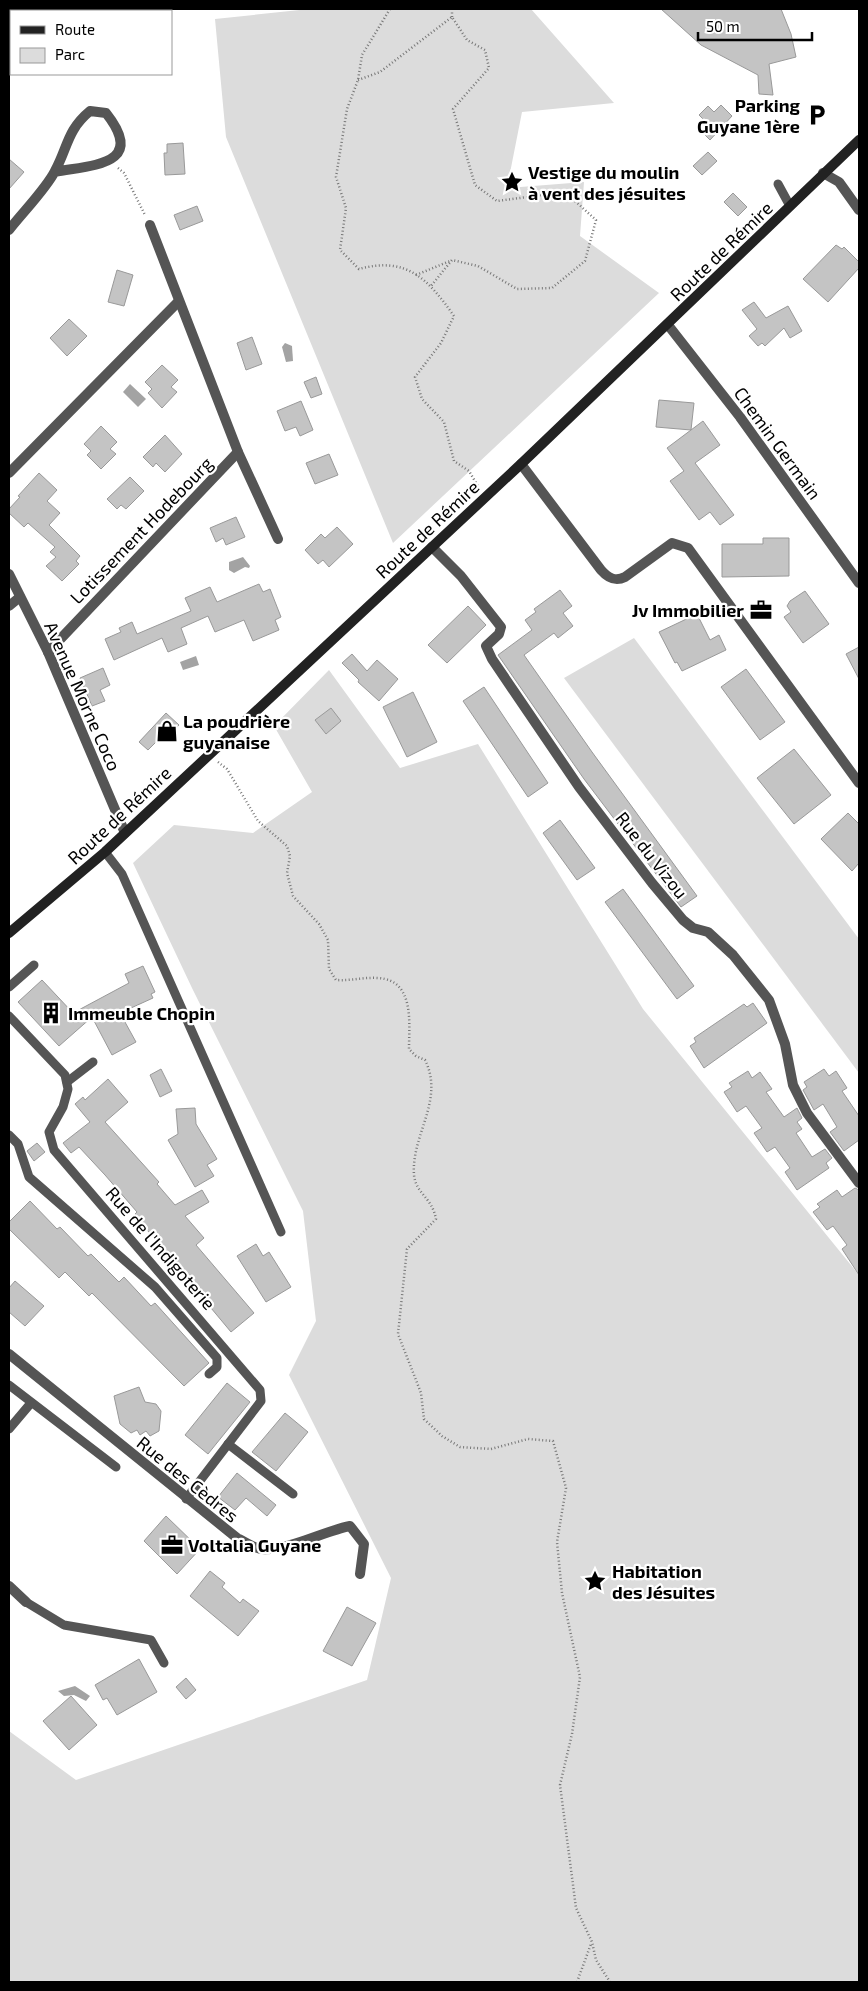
<svg xmlns="http://www.w3.org/2000/svg" width="868" height="1991" font-family="'Exo 2',sans-serif">
	<rect width="100%" height="100%" fill="#fff"/>
	<g fill="#dcdcdc">
		<path d="M309,9H531L614,103L522,112L507,188L584,182L580,236L659,293L393,543L226,137L215,19Z"/>
		<path d="M634,638L859,939V1073L564,678Z"/>
		<path d="M329,670L400,768L478,744L643,1009L859,1275V1982H9V1731L76,1780L367,1680L391,1578L289,1375L316,1321L303,1211L192,988L133,863L174,825L253,833L312,792L274,726Z"/>
	</g>
	<g fill="#a3a3a3">
		<path d="M285,343L292,346L293,361L286,362L282,347Z"/>
		<path d="M130,384L146,399L138,407L123,392Z"/>
		<path d="M243,557L250,566L249,568L245,567L234,573L229,570V562Z"/>
		<path d="M196,656L199,665L183,670L180,662Z"/>
		<path d="M75,1686L90,1696L86,1701L74,1695L64,1696L58,1691Z"/>
	</g>
	<g fill="#c4c4c4" stroke="#999">
		<path d="M661,9H781L791,34L796,57L769,64L773,95L759,94L758,75L701,45Z"/>
		<path d="M721,105L732,116L710,140L698,128L705,121L699,115L708,106L714,112Z"/>
		<path d="M183,143L185,174L165,175L164,153H167V144Z"/>
		<path d="M708,152L717,161L702,175L693,166Z"/>
		<path d="M9,159L24,172L9,189Z"/>
		<path d="M733,193L747,207L738,216L724,202Z"/>
		<path d="M197,206L203,221L180,230L174,215Z"/>
		<path d="M836,245L842,249L844,247L859,262V268L828,302L803,279Z"/>
		<path d="M117,270L133,275L124,306L108,302Z"/>
		<path d="M754,302L766,318L788,306L802,331L790,338L784,328L765,346L762,343L758,346L749,336L757,329L742,310Z"/>
		<path d="M69,319L87,336L67,356L50,338Z"/>
		<path d="M252,337L262,364L246,370L237,343Z"/>
		<path d="M162,365L178,380L171,387L177,392L162,408L148,393L152,389L145,382Z"/>
		<path d="M316,377L322,394L311,398L304,382Z"/>
		<path d="M659,400L694,403L691,430L656,427Z"/>
		<path d="M301,401L313,430L300,436L296,427L285,431L277,411Z"/>
		<path d="M703,421L720,445L695,463L734,515L720,525L710,512L699,520L670,481L684,471L667,448Z"/>
		<path d="M101,426L117,442L110,449L116,454L101,469L87,455L91,451L84,444Z"/>
		<path d="M165,435L182,454L165,472L156,463L153,467L143,457Z"/>
		<path d="M329,454L338,475L315,484L306,463Z"/>
		<path d="M39,473L57,490L47,501L60,513L49,525L80,556L76,561L79,564L62,581L46,566L56,557L50,552L55,547L28,523L24,527L9,513V509L20,497L18,496Z"/>
		<path d="M130,477L144,491L126,509L121,505L117,509L107,499Z"/>
		<path d="M236,517L245,537L226,545L223,538L216,542L210,528Z"/>
		<path d="M337,527L353,544L329,567L323,560L318,564L305,550L321,534L325,538Z"/>
		<path d="M763,538H789V576L722,577V544H763Z"/>
		<path d="M259,584L263,592L270,589L281,617L275,620L279,630L253,641L244,620L215,632L208,616L181,628L187,644L168,652L162,638L114,660L105,639L121,632L119,628L132,622L137,634L191,611L185,598L210,587L217,602Z"/>
		<path d="M560,590L572,606L563,613L573,626L558,638L554,633L524,655L592,752L697,896L681,907L584,779L498,655L532,630L525,620L536,612L534,609Z"/>
		<path d="M805,591L829,624L803,643L784,617L791,612L787,606L790,601Z"/>
		<path d="M468,606L486,625L447,663L428,645Z"/>
		<path d="M697,614L710,640L719,635L726,650L682,671L677,662L675,663L659,632Z"/>
		<path d="M859,647V679L846,654Z"/>
		<path d="M352,654L367,671L377,660L398,679L379,701L358,682L359,680L342,663Z"/>
		<path d="M103,668L110,685L100,690L105,701L92,706L80,678Z"/>
		<path d="M746,669L785,722L760,740L721,687Z"/>
		<path d="M484,687L548,783L528,797L463,701Z"/>
		<path d="M413,692L437,742L407,757L383,707Z"/>
		<path d="M331,708L341,721L326,734L315,720Z"/>
		<path d="M166,713L179,725L163,742L160,738L148,750L139,742Z"/>
		<path d="M794,749L831,795L794,824L757,778Z"/>
		<path d="M848,813L859,824V863L852,871L821,839Z"/>
		<path d="M560,820L595,868L577,880L543,833Z"/>
		<path d="M623,889L694,986L677,999L605,902Z"/>
		<path d="M143,966L155,992L151,994L153,998L120,1013L136,1042L112,1055L92,1017L59,1046L18,1002L42,980L73,1013L129,983L125,974Z"/>
		<path d="M753,1003L767,1023L704,1068L690,1046L696,1042L694,1038L744,1004L747,1007Z"/>
		<path d="M161,1069L172,1091L160,1097L150,1075Z"/>
		<path d="M824,1069L829,1076L836,1071L847,1088L842,1091L859,1116V1140L844,1151L830,1132L837,1127L823,1104L814,1110L803,1090L807,1087L804,1082Z"/>
		<path d="M748,1071L752,1078L760,1072L772,1089L766,1092L784,1117L797,1108L802,1118L797,1122L802,1129L796,1133L812,1157L825,1149L832,1158L826,1163L829,1168L797,1190L785,1172L790,1168L775,1147L767,1152L754,1133L762,1128L746,1106L737,1112L724,1092L732,1087L729,1083Z"/>
		<path d="M108,1079L128,1102L105,1122L159,1182L157,1184L175,1205L202,1190L209,1202L185,1216L204,1238L196,1245L254,1313L231,1332L181,1272L183,1270L147,1230L135,1214L137,1212L105,1175L79,1147L71,1153L63,1143L90,1122L75,1104L83,1097L85,1100Z"/>
		<path d="M195,1108L196,1124L217,1159L207,1165L214,1176L195,1187L168,1140L178,1134L176,1109Z"/>
		<path d="M37,1143L45,1152L34,1161L27,1151Z"/>
		<path d="M855,1188L859,1190V1275L842,1249L847,1245L833,1226L827,1230L813,1212L820,1207L817,1204L837,1190L842,1197Z"/>
		<path d="M30,1201L57,1229L60,1227L88,1256L91,1254L119,1282L124,1277L151,1306L155,1303L209,1363L184,1386L92,1293L89,1296L65,1272L59,1278L9,1229V1222Z"/>
		<path d="M256,1244L263,1256L269,1252L291,1287L266,1302L237,1256Z"/>
		<path d="M15,1281L44,1306L25,1326L9,1312V1288Z"/>
		<path d="M227,1383L250,1402L208,1454L185,1435Z"/>
		<path d="M139,1387L145,1402L156,1404L161,1411L159,1431L150,1436L146,1431L140,1435L137,1430L131,1433L120,1424L114,1396Z"/>
		<path d="M285,1413L308,1432L276,1471L252,1452Z"/>
		<path d="M237,1473L276,1505L267,1516L246,1498L235,1510L218,1497Z"/>
		<path d="M166,1516L200,1549L177,1574L144,1541Z"/>
		<path d="M210,1571L225,1583L222,1587L240,1603L243,1599L259,1611L238,1636L190,1596Z"/>
		<path d="M347,1607L376,1623L352,1666L323,1651Z"/>
		<path d="M139,1659L157,1692L117,1715L107,1698L103,1700L95,1685Z"/>
		<path d="M186,1678L196,1690L186,1699L176,1687Z"/>
		<path d="M71,1696L97,1725L69,1750L43,1721Z"/>
	</g>
	<g fill="none" stroke-linecap="round" stroke-linejoin="round">
		<g stroke="#777" stroke-width="2.5" stroke-dasharray="1 2.5" stroke-linecap="butt">
			<path d="M390,9L362,55L358,80L347,109L336,177L346,208L340,250L359,269C407,256 428,279 454,316L441,343L415,377L422,399L444,422L454,461L469,471L479,488"/>
			<path d="M452,17V9"/>
			<path d="M358,80L380,72L452,17L467,40L485,50L489,68L453,109L475,185L497,201L565,192L596,220L585,261L552,288L517,289L478,266L452,260L431,286"/>
			<path d="M118,168L124,173L145,215"/>
			<path d="M416,275L450,261"/>
			<path d="M218,762L227,769L258,821L287,846L290,856L287,873L293,896L319,924L328,940L329,969L336,980C351,981 363,977 378,978C415,980 409,1023 409,1049L416,1056L425,1060C445,1100 411,1135 414,1175C416,1194 432,1197 436,1219L407,1249L398,1334L421,1393L424,1419L442,1436L460,1447L491,1449L528,1439L553,1441L566,1488L557,1542L562,1593L580,1677L572,1734L560,1785L576,1908L592,1942L596,1960L610,1982"/>
			<path d="M577,1982L591,1944"/>
		</g>
		<g stroke="#555" stroke-width="9">
			<path d="M778,184L790,206"/>
			<path d="M105,852L122,874L281,1232"/>
			<path d="M9,987L34,965"/>
			<path d="M9,1016L65,1075L68,1089L63,1107L49,1132L54,1150L260,1390L261,1401L186,1499"/>
			<path d="M67,1082L93,1062"/>
			<path d="M9,1135L18,1144L29,1177L155,1287L217,1358V1367L209,1374"/>
			<path d="M9,1385L116,1467"/>
			<path d="M9,1429L31,1403"/>
			<path d="M228,1444L293,1494"/>
			<path d="M26,1602L64,1625L151,1640L164,1663"/>
		</g>
		<g stroke="#555" stroke-width="10">
			<path d="M823,173L839,182L859,210"/>
			<path d="M150,225L238,452L278,539"/>
			<path d="M9,230C22,213 46,189 55,171C68,147 67,130 90,111L106,113C148,166 90,165 55,172"/>
			<path d="M668,325L740,417L859,583"/>
			<path d="M521,464L601,570C608,578 615,582 625,577L672,543L688,548L859,783"/>
			<path d="M9,473L178,302"/>
			<path d="M432,547L461,576L501,627L499,634L486,646L492,659L579,787L652,883L683,920L693,928L708,932L733,955L769,1000L785,1044L793,1085L807,1113L859,1183"/>
			<path d="M9,606L20,597"/>
			<path d="M48,652L238,452"/>
			<path d="M9,1354L237,1538C244,1541 255,1549 262,1549C288,1551 324,1531 350,1526L364,1544L360,1574"/>
			<path d="M9,1586L26,1602"/>
		</g>
		<path stroke="#555" stroke-width="10" d="M9,574L48,652L125,833"/>
		<path stroke="#222" stroke-width="10" d="M9,933L105,852L521,464L859,140"/>
	</g>
	<defs>
		<g id="parking-bare" transform="scale(1.725)"><path d="M-3.5-5.5H1a3.5 3.5 0 0 1 0 7H-1V5.5H-3.5ZM-1-3.4V-.6H.8a1.4 1.4 0 0 0 0-2.8Z" fill="#000" stroke="#fff" stroke-width="2.5" paint-order="stroke"/></g>
		<g id="sight-bare" transform="scale(1.725)"><path d="M0-6L1.8-2.2L6-1.7L2.9 1.2L3.7 5.4L0 3.3L-3.7 5.4L-2.9 1.2L-6-1.7L-1.8-2.2Z" fill="#000" stroke="#fff" stroke-width="2.5" paint-order="stroke"/></g>
		<g id="office-bare" transform="scale(1.725)"><path d="M-6-3h4V-5.5h4V-3h4V5H-6ZM-1-4.5V-3h2v-1.5ZM-6 0V1H6V0Z" fill="#000" stroke="#fff" stroke-width="2.5" paint-order="stroke"/></g>
		<g id="shop-bare" transform="scale(1.725)"><path d="M-5-2.5h2.3a2.7 3.5 0 0 1 5.4 0H5L5.5 6h-11ZM-1.5-2.5h3a1.5 2.3 0 0 0-3 0Z" fill="#000" stroke="#fff" stroke-width="2.5" paint-order="stroke"/></g>
		<g id="building-bare" transform="scale(1.725)"><path d="M-4-6H4V6H1V3H-1V6H-4ZM-2.5-4.3h1.7v1.8h-1.7ZM.8-4.3h1.7v1.8H.8ZM-2.5-1h1.7V.8h-1.7ZM.8-1h1.7V.8H.8Z" fill="#000" stroke="#fff" stroke-width="2.5" paint-order="stroke"/></g>
	</defs>
	<g fill-rule="evenodd">
		<use href="#parking-bare" x="817" y="115"/>
		<use href="#sight-bare" x="512" y="182"/>
		<use href="#office-bare" x="761" y="610"/>
		<use href="#shop-bare" x="167" y="731"/>
		<use href="#building-bare" x="51" y="1013"/>
		<use href="#office-bare" x="172" y="1545"/>
		<use href="#sight-bare" x="595" y="1581"/>
	</g>
	<g text-anchor="middle" dominant-baseline="central" stroke-width="4.5" stroke-linejoin="round" paint-order="stroke">
		<g font-size="18" font-weight="bold" fill="#000" stroke="#fff" text-anchor="start">
			<text x="800" y="105" text-anchor="end">Parking<tspan x="800" dy="21">Guyane 1ère</tspan></text>
			<text x="528" y="172">Vestige du moulin<tspan x="528" dy="21">à vent des jésuites</tspan></text>
			<text x="744" y="610" text-anchor="end">Jv Immobilier</text>
			<text x="183" y="721">La poudrière<tspan x="183" dy="21">guyanaise</tspan></text>
			<text x="68" y="1013">Immeuble Chopin</text>
			<text x="188" y="1545">Voltalia Guyane</text>
			<text x="612" y="1571">Habitation<tspan x="612" dy="21">des Jésuites</tspan></text>
		</g>
		<g font-size="18" fill="#000" stroke="#fff">
			<text transform="translate(721 251) rotate(-44)">Route de Rémire</text>
			<text transform="translate(778 443) rotate(54)">Chemin Germain</text>
			<text transform="translate(427 529) rotate(-43)">Route de Rémire</text>
			<text transform="translate(141 530) rotate(-46)">Lotissement Hodebourg</text>
			<text transform="translate(83 696) rotate(66)">Avenue Morne Coco</text>
			<text transform="translate(119 815) rotate(-43)">Route de Rémire</text>
			<text transform="translate(652 855) rotate(52)">Rue du Vizou</text>
			<text transform="translate(161 1248) rotate(49)">Rue de l'Indigoterie</text>
			<text transform="translate(188 1479) rotate(39)">Rue des Cèdres</text>
		</g>
	</g>
	<rect width="868" height="1991" fill="none" stroke="#000000" stroke-width="20"/>
	<rect x="10" y="10" width="162" height="65" fill="#ffffff" stroke="#999999"/>
	<rect x="20" y="26" width="25" height="8" fill="#222222" stroke="#999999"/>
	<text x="55" y="35" font-size="15" fill="#000000">Route</text>
	<rect x="20" y="48" width="25" height="15" fill="#dcdcdc" stroke="#999999"/>
	<text x="55" y="60" font-size="15" fill="#000000">Parc</text>
	<path d="M698 32v8h114v-8" fill="none" stroke="#000000" stroke-width="2.5"/>
	<text x="706" y="32" font-size="15" fill="#000000" stroke="#ffffff" stroke-width="4" paint-order="stroke">50 m</text>
</svg>
